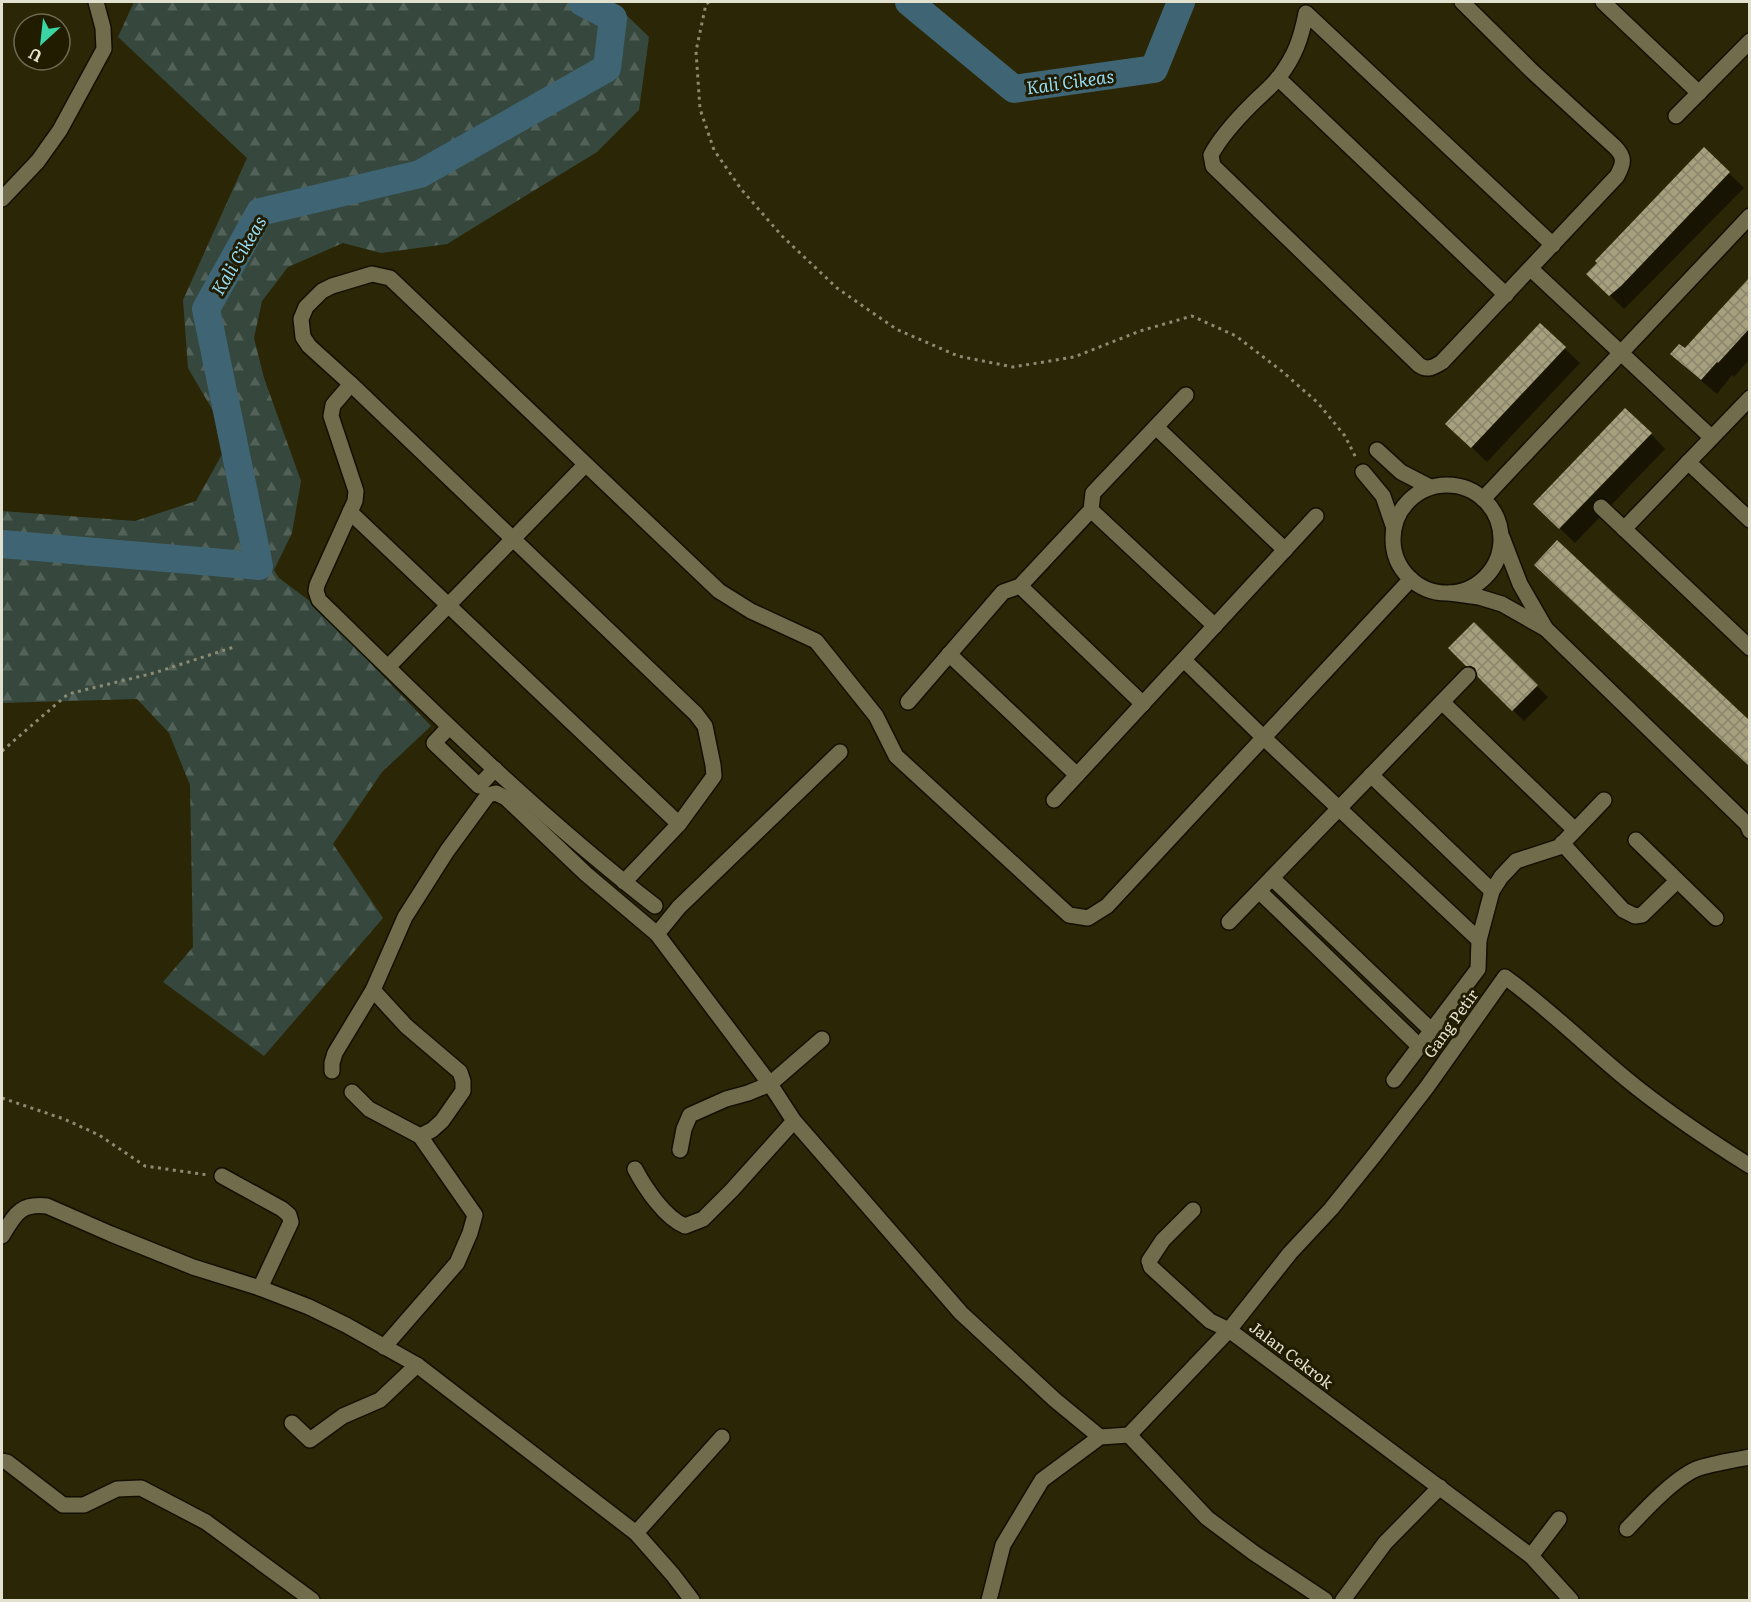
<svg xmlns="http://www.w3.org/2000/svg" width="1751" height="1602" font-family="Literata,serif">
	<defs>
		<pattern id="forest-firs" width="22" height="20" patternUnits="userSpaceOnUse" patternTransform="scale(1.5)"><rect width="22" height="20" fill="#36483d"/><path d="M5 1l3.5 6h-7zM16 11l3.5 6h-7z" fill="#536258"/></pattern>
		<pattern id="building-cross-hatch" width="8" height="8" patternUnits="userSpaceOnUse" patternTransform="scale(1.5)"><rect width="8" height="8" fill="#a6a07e"/><path d="M0 0l8 8M0 8l8-8" fill="none" stroke="#89846b"/></pattern>
	</defs>
	<rect width="100%" height="100%" fill="#2b2606"/>
	<path fill="url(#forest-firs)" d="M134,2H613L649,37L639,110L597,152L447,244L381,253L343,243L288,267L262,301L254,338L264,378L301,481L292,533L274,570L279,578L315,605L431,726L382,772L333,844L383,918L264,1056L163,982L193,947L190,785L169,733L137,699L2,703V511L135,521L196,501L230,440L188,368L183,300L247,158L118,37Z"/>
	<g fill="#0007">
		<path d="M1704,149L1744,188L1624,309L1588,274Z"/>
		<path d="M1750,280V359L1734,377L1732,375L1717,394L1687,369L1672,354L1685,350Z"/>
		<path d="M1540,325L1580,363L1487,462L1462,438Z"/>
		<path d="M1651,434L1665,449L1575,543L1535,504Z"/>
		<path d="M1558,542L1750,722V765L1551,579Z"/>
		<path d="M1474,624L1548,697L1524,721L1450,648Z"/>
	</g>
	<g fill="none" stroke-linecap="round" stroke-linejoin="round">
		<g stroke="#3f6574" stroke-width="28">
			<path d="M909,2L1014,89L1154,69L1181,2"/>
			<path d="M2,544L259,566L206,309L260,212L420,174L607,68L613,18L582,2"/>
		</g>
	</g>
	<g fill="url(#building-cross-hatch)">
		<path d="M1704,147L1730,172L1621,286L1609,296L1586,274L1597,263L1595,261Z"/>
		<path d="M1749,278V329L1718,363L1717,362L1701,380L1670,354L1679,344L1685,348Z"/>
		<path d="M1540,323L1566,347L1471,448L1445,424Z"/>
		<path d="M1625,408L1652,433L1559,529L1533,504Z"/>
		<path d="M1557,540L1749,720V766L1534,565Z"/>
		<path d="M1474,622L1538,685L1512,711L1478,677L1475,668L1471,666H1466L1448,648Z"/>
	</g>
	<g fill="none" stroke-linecap="round" stroke-linejoin="round">
		<g stroke="#130f00" stroke-width="18">
			<g id="minor">
				<path d="M1462,2L1533,72L1615,147C1625,157 1624,163 1617,176L1442,362C1434,367 1427,371 1419,365L1213,166L1211,155C1221,136 1237,119 1252,104C1261,95 1271,87 1279,77C1295,56 1301,39 1306,13L1553,245"/>
				<path d="M1603,2L1699,93"/>
				<path d="M1278,78L1506,295"/>
				<path d="M1676,116L1750,41"/>
				<path d="M2,199L38,161L60,130L104,49L103,28L96,2"/>
				<path d="M1531,269L1711,437"/>
				<path d="M351,384L696,714L705,726L713,765L714,776L679,824L624,882"/>
				<path d="M1156,427L1285,550"/>
				<path d="M1377,450L1401,472L1430,487"/>
				<path d="M1688,462L1750,520"/>
				<path d="M1363,472L1383,496L1394,528"/>
				<circle cx="1447" cy="539" r="54"/>
				<path d="M1483,499L1750,216"/>
				<path d="M1601,507L1750,648"/>
				<path d="M1091,510L1215,626"/>
				<path d="M350,512L679,824"/>
				<path d="M1624,529L1750,398"/>
				<path d="M1502,537L1520,584L1546,629"/>
				<path d="M1020,586L1143,704"/>
				<path d="M1450,593L1479,597L1502,604L1546,629L1747,824L1750,831"/>
				<path d="M949,654L1077,775"/>
				<path d="M1184,660L1264,738L1479,940"/>
				<path d="M388,667L585,465"/>
				<path d="M908,702L1003,592L1020,586L1091,510L1093,493L1186,395"/>
				<path d="M1442,702L1575,830"/>
				<path d="M449,727L434,743L479,786L495,769"/>
				<path d="M1371,775L1492,891"/>
				<path d="M1054,800L1316,516"/>
				<path d="M1636,840L1716,918"/>
				<path d="M1562,843L1623,910L1635,916L1642,915L1677,881"/>
				<path d="M1272,878L1431,1030"/>
				<path d="M1259,891L1419,1046"/>
				<path d="M655,906C535,813 427,706 319,600L316,591L317,585L355,501L356,491L331,416L333,405L351,384L309,346L303,337L301,319L306,307L322,291L332,286L372,274L390,278L719,591L751,611L816,641L876,716L896,756L1069,915L1088,918L1107,906L1411,579"/>
				<path d="M1229,922L1468,675"/>
				<path d="M657,934L679,907L840,752"/>
				<path d="M373,990L406,1026L460,1072L463,1081V1091L442,1121L432,1130L420,1136"/>
				<path d="M332,1071V1063L335,1053L373,990L405,917L447,851L488,795L496,793L506,798L586,874L657,934L770,1084L794,1121L961,1313L1055,1400L1100,1437"/>
				<path d="M1394,1080L1478,969L1479,940L1492,891L1501,877L1516,861L1559,847L1604,800"/>
				<path d="M352,1092L369,1109L420,1136L475,1215L470,1233L457,1263L384,1347"/>
				<path d="M680,1150L684,1129L690,1115L726,1099L748,1093L770,1084L822,1039"/>
				<path d="M635,1169C645,1188 665,1218 685,1226L703,1219L732,1190L794,1121"/>
				<path d="M222,1176L282,1209L289,1215L291,1222L260,1288"/>
				<path d="M1193,1210L1163,1240L1149,1261L1151,1267L1210,1321L1229,1330L1290,1253L1331,1209L1376,1153L1427,1087L1505,977C1548,1008 1585,1045 1625,1078C1665,1111 1707,1139 1750,1166"/>
				<path d="M2,1236C15,1215 19,1203 47,1206L111,1234L193,1267L260,1288L309,1307L346,1325L417,1365L636,1533L673,1575L692,1600"/>
				<path d="M292,1423L310,1440L343,1416L380,1400L417,1365"/>
				<path d="M1129,1435L1207,1518L1254,1553L1325,1600"/>
				<path d="M2,1461L7,1462L63,1505H84L117,1489L141,1488L206,1522L312,1600"/>
				<path d="M1627,1529C1644,1511 1676,1476 1699,1468C1714,1463 1733,1460 1750,1457"/>
				<path d="M636,1533L722,1437"/>
				<path d="M1531,1556L1559,1519"/>
				<path d="M989,1600L1003,1545L1042,1480L1100,1437L1129,1435L1229,1330L1531,1556L1571,1600"/>
				<path d="M1343,1600L1385,1543L1440,1487"/>
			</g>
		</g>
		<g stroke="#8d8a72" stroke-width="3" stroke-dasharray="3 4.5" stroke-linecap="butt">
			<path d="M709,2L706,4L696,51L700,109L714,150L741,189L782,236L837,288L896,329L958,356L1013,367L1074,357L1140,331L1192,316L1236,336L1283,372L1318,403L1345,436L1357,460"/>
			<path d="M2,751L68,694L154,673L234,647"/>
			<path d="M2,1098L64,1119L99,1135L145,1166L208,1175"/>
		</g>
		<use href="#minor" stroke="#716c4b" stroke-width="15"/>
	</g>
	<g text-anchor="middle" dominant-baseline="central" stroke-width="6" stroke-linejoin="round" paint-order="stroke">
		<g font-size="16" fill="#e2e0ce" stroke="#211c00">
			<text transform="translate(1450 1023) rotate(-54)">Gang Petir</text>
			<text transform="translate(1292 1354) rotate(37)">Jalan Cekrok</text>
		</g>
		<g font-size="18" font-style="italic" fill="#96dbf6" stroke="#211c00">
			<text transform="translate(1070 81) rotate(-8)">Kali Cikeas</text>
			<text transform="translate(238 255) rotate(-59)">Kali Cikeas</text>
		</g>
	</g>
	<rect width="1751" height="1602" fill="none" stroke="#e2e0ce" stroke-width="6"/>
	<g transform="translate(42 42) rotate(207)"><circle r="28" fill="#211c00" stroke="#6e6a52" stroke-width="1.5"/>
	<path d="M0-4.5L10 22L0 15L-10 22Z" fill="#3bd4a4"/>
	<text y="-9" font-size="16" font-weight="bold" text-anchor="middle" fill="#e2e0ce">U</text>
	</g>
</svg>
